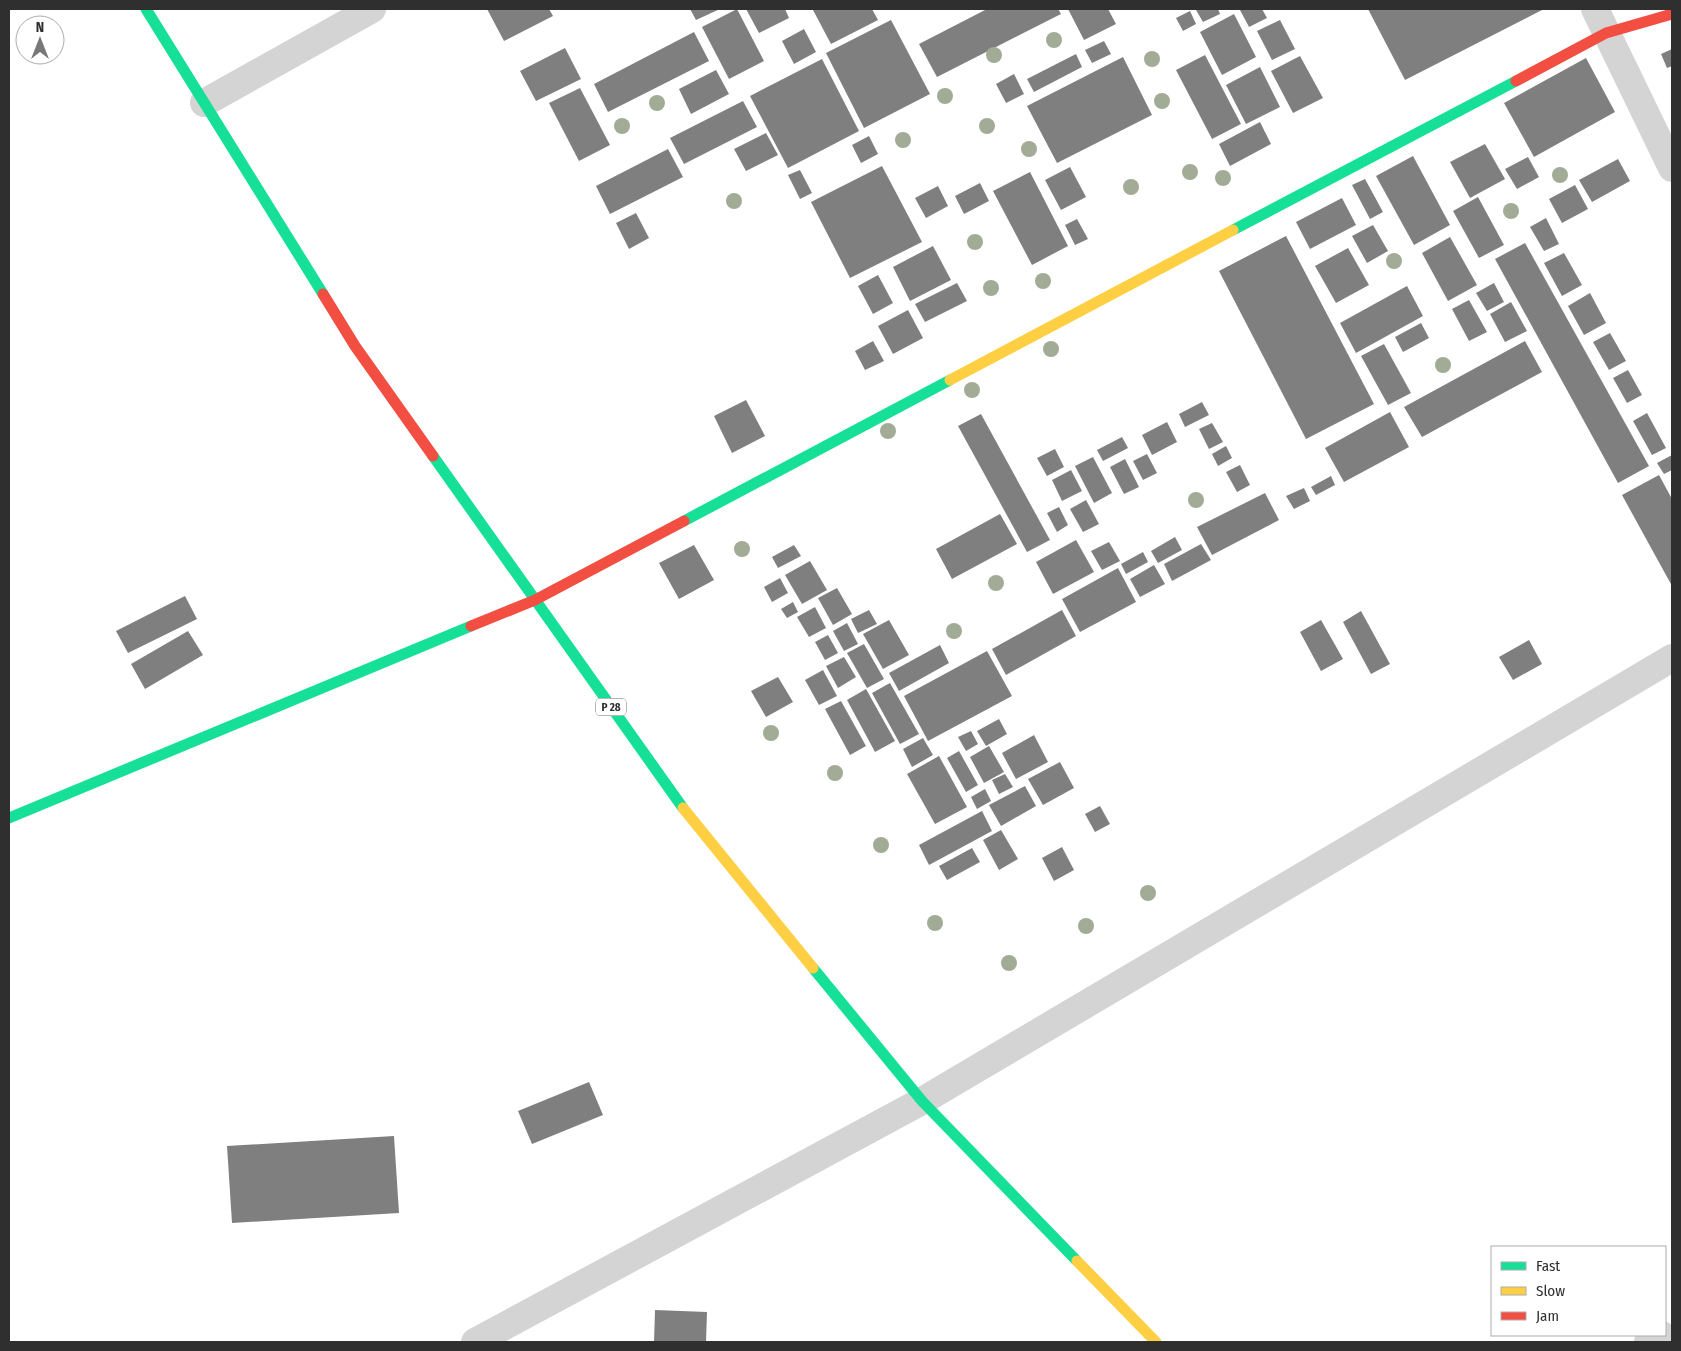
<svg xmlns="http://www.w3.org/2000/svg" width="1681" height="1351" font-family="'Fira Sans Condensed',sans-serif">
	<rect width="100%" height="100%" fill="#fff"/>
	<g fill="#7f7f7f">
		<path d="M487,9H549L553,16L504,41Z"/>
		<path d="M690,9H720L696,20Z"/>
		<path d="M737,9L764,61L729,79L702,27Z"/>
		<path d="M746,9H785L789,18L759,33Z"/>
		<path d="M816,9H872L878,20L831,44L813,10Z"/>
		<path d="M987,9H1058L1061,14L937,77L919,44Z"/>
		<path d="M1068,9H1108L1116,24L1084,40Z"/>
		<path d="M1198,9H1218L1220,14L1203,22L1196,10Z"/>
		<path d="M1241,9H1262L1267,18L1249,27L1240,10Z"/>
		<path d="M1368,9H1544L1405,80Z"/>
		<path d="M1190,11L1196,24L1183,31L1176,18Z"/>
		<path d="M1234,14L1256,57L1222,75L1200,32Z"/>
		<path d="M891,20L930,94L864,128L826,53Z"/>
		<path d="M1280,20L1295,49L1272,60L1257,31Z"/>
		<path d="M804,29L816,52L794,64L782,41Z"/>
		<path d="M694,32L709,61L608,112L594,84Z"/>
		<path d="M1104,41L1111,54L1092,63L1085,50Z"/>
		<path d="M565,48L581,79L536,101L520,71Z"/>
		<path d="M1672,49V66L1667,68L1661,54Z"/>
		<path d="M1076,54L1082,67L1034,92L1027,79Z"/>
		<path d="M1205,55L1241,124L1212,139L1176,70Z"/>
		<path d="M1300,56L1323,98L1293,113L1271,71Z"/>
		<path d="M1123,57L1152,115L1057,163L1027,106Z"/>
		<path d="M1586,58L1615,112L1534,157L1504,103Z"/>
		<path d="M822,59L859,131L788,168L750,96Z"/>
		<path d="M1260,67L1280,107L1246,124L1226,85Z"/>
		<path d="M716,70L729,94L691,114L679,89Z"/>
		<path d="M1014,74L1024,94L1006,103L996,84Z"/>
		<path d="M580,88L610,145L579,161L549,103Z"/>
		<path d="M743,101L757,127L684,164L670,138Z"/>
		<path d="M1260,122L1271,144L1230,166L1219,144Z"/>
		<path d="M766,133L778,155L746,171L734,149Z"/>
		<path d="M869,136L878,154L861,163L852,145Z"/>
		<path d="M1485,144L1505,179L1470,198L1450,162Z"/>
		<path d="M668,149L683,177L610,214L596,186Z"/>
		<path d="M1413,156L1450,225L1414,245L1376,176Z"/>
		<path d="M1528,157L1539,177L1517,189L1505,169Z"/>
		<path d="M1618,159L1630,181L1592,202L1579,180Z"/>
		<path d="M882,166L922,242L850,278L811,202Z"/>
		<path d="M1070,167L1086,197L1061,210L1045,180Z"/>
		<path d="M800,170L812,193L800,199L788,175Z"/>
		<path d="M1030,172L1068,246L1032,265L993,191Z"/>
		<path d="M1365,179L1383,212L1370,219L1352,185Z"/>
		<path d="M980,183L989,201L964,214L955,196Z"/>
		<path d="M1575,185L1588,209L1562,223L1549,199Z"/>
		<path d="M938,186L948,206L926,218L915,198Z"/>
		<path d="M1478,197L1504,245L1479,258L1453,211Z"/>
		<path d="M1342,198L1356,225L1310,249L1296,222Z"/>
		<path d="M636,213L649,238L629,249L616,223Z"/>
		<path d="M1546,218L1559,244L1544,251L1530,227Z"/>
		<path d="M1077,219L1088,239L1075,245L1065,225Z"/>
		<path d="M1373,225L1388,251L1367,263L1352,236Z"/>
		<path d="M1286,236L1374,404L1306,439L1219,271Z"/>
		<path d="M1450,237L1477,285L1448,301L1422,253Z"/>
		<path d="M1525,243L1649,466L1618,483L1495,259Z"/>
		<path d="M933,246L951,280L910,301L893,267Z"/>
		<path d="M1348,248L1369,285L1336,303L1315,266Z"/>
		<path d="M1564,253L1582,285L1562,296L1544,263Z"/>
		<path d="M878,275L893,303L873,314L858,286Z"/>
		<path d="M957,283L967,301L925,322L915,304Z"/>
		<path d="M1494,283L1504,302L1487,311L1476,293Z"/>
		<path d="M1407,286L1423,316L1356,353L1340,323Z"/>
		<path d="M1590,293L1606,323L1584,335L1568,306Z"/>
		<path d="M1469,300L1487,332L1469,341L1452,309Z"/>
		<path d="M1511,302L1527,331L1505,342L1490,314Z"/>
		<path d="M908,310L923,338L893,354L878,326Z"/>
		<path d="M1421,323L1429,338L1403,352L1395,337Z"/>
		<path d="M1610,333L1626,361L1609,370L1593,342Z"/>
		<path d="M873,341L884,361L865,370L855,351Z"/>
		<path d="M1525,341L1542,372L1422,437L1404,407Z"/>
		<path d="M1384,344L1411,393L1388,405L1361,356Z"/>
		<path d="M1628,370L1642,395L1627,403L1613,378Z"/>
		<path d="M746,400L765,436L732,453L714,416Z"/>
		<path d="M1202,402L1209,415L1185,427L1179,414Z"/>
		<path d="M1390,412L1409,447L1344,482L1325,448Z"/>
		<path d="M1647,413L1666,448L1652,455L1633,421Z"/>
		<path d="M981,414L1050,540L1027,552L958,426Z"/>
		<path d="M1167,422L1177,442L1152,455L1142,435Z"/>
		<path d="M1212,423L1223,442L1209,449L1199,429Z"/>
		<path d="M1122,437L1128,448L1103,461L1097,450Z"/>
		<path d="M1226,446L1232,458L1218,466L1212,454Z"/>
		<path d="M1055,449L1064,467L1047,476L1037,458Z"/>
		<path d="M1147,454L1157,473L1143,480L1133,461Z"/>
		<path d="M1672,455V470L1664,474L1657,463Z"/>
		<path d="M1093,457L1112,493L1094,503L1075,466Z"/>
		<path d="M1125,459L1139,487L1124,494L1110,467Z"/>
		<path d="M1240,465L1250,485L1237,492L1226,472Z"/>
		<path d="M1071,470L1082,491L1062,501L1052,480Z"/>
		<path d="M1659,475L1672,499V586L1622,495Z"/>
		<path d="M1331,476L1335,485L1316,495L1311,487Z"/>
		<path d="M1304,488L1310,501L1294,509L1286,496Z"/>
		<path d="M1265,493L1279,520L1212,555L1197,527Z"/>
		<path d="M1086,500L1099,524L1083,532L1070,509Z"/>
		<path d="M1059,507L1068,525L1057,532L1047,513Z"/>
		<path d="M1000,514L1017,544L952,579L936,549Z"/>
		<path d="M1175,537L1182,550L1158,563L1151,551Z"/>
		<path d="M1076,540L1094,572L1053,594L1036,562Z"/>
		<path d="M1109,542L1120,561L1102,570L1091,551Z"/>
		<path d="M1201,544L1211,560L1172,581L1164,564Z"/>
		<path d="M694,545L714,580L679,599L659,563Z"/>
		<path d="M794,545L801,556L778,568L772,557Z"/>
		<path d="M1143,552L1148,562L1126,574L1121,564Z"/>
		<path d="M810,561L827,590L802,604L785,575Z"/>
		<path d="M1154,565L1165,584L1140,597L1130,579Z"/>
		<path d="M1118,568L1136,602L1080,632L1062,599Z"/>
		<path d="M780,578L788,593L772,602L764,587Z"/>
		<path d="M837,588L852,614L833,625L818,598Z"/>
		<path d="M185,596L197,619L128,653L116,631Z"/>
		<path d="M793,602L798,612L787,618L781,609Z"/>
		<path d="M815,607L826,628L809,637L797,617Z"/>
		<path d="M869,610L877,624L858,633L851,619Z"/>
		<path d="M1062,610L1076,636L1006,675L992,649Z"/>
		<path d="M1361,611L1390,664L1371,674L1343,622Z"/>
		<path d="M889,620L909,655L883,669L863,634Z"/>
		<path d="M1321,620L1343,659L1321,671L1300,632Z"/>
		<path d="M847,623L858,644L844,651L833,631Z"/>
		<path d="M188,631L203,655L145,689L131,664Z"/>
		<path d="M828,635L838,653L825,660L815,642Z"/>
		<path d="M1529,640L1542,664L1513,680L1499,657Z"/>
		<path d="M864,644L884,679L867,688L847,653Z"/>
		<path d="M940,645L949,663L899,691L889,673Z"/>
		<path d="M987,651L1012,696L928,741L904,696Z"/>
		<path d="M844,657L856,677L838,688L826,666Z"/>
		<path d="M823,670L837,696L819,705L805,680Z"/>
		<path d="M778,677L793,702L766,717L751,691Z"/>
		<path d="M890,683L919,734L900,744L872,693Z"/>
		<path d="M866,689L895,741L875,752L847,700Z"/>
		<path d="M841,701L866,746L850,755L825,709Z"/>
		<path d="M999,719L1007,734L986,746L977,731Z"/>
		<path d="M971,731L978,744L966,751L958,737Z"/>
		<path d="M1034,735L1048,762L1016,779L1002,753Z"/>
		<path d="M923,738L933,755L912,767L903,749Z"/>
		<path d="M989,746L1004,772L984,783L970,757Z"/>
		<path d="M959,751L978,785L966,792L947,758Z"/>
		<path d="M939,756L967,807L935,824L907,774Z"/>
		<path d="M1060,762L1074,788L1043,805L1028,779Z"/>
		<path d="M1005,774L1013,787L999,794L992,780Z"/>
		<path d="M1025,786L1036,806L1001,826L989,805Z"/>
		<path d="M985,789L991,801L977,809L971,797Z"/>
		<path d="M1100,806L1110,824L1095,832L1085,814Z"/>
		<path d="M982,811L992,831L929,865L919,845Z"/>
		<path d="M1001,830L1018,859L999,870L983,840Z"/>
		<path d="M1062,847L1074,870L1054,881L1042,858Z"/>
		<path d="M972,848L980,862L947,880L939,866Z"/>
		<path d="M589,1082L603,1115L532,1144L518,1111Z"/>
		<path d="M394,1136L399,1213L232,1223L227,1146Z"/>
		<path d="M655,1310L707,1312L706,1342H654Z"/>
	</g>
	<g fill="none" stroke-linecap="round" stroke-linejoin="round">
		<g stroke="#d4d4d4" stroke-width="28">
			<path d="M1595,9L1672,168"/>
			<path d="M204,103L372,9"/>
			<path d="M475,1342L922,1101L1672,658"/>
			<path d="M1648,1342L1662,1335"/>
		</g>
		<g stroke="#16e098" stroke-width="11">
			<path d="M146,9L323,294"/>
			<path d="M1233,230L1516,81"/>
			<path d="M433,456L683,808"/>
			<path d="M684,521L950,380"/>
			<path d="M9,818L471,626"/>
			<path d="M813,968L922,1101L1077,1261"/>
		</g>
		<g stroke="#ffcf43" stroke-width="11">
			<path d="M950,380L1233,230"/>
			<path d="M683,808L813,968"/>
			<path d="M1077,1261L1156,1342"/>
		</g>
		<g stroke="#f24e42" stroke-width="11">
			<path d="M1516,81L1606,33L1672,14"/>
			<path d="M323,294L355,346L433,456"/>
			<path d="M471,626L535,600L684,521"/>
		</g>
	</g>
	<g fill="#a2ab96">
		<circle cx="1054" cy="40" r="8"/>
		<circle cx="994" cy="55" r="8"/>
		<circle cx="1152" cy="59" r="8"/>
		<circle cx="945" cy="96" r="8"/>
		<circle cx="1162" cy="101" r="8"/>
		<circle cx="657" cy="103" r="8"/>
		<circle cx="622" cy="126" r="8"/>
		<circle cx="987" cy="126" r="8"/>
		<circle cx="903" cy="140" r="8"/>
		<circle cx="1029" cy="149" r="8"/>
		<circle cx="1190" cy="172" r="8"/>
		<circle cx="1560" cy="175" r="8"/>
		<circle cx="1223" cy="178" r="8"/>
		<circle cx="1131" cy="187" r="8"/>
		<circle cx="734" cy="201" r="8"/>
		<circle cx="1511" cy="211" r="8"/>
		<circle cx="975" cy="242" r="8"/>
		<circle cx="1394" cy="261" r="8"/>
		<circle cx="1043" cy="281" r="8"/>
		<circle cx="991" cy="288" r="8"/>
		<circle cx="1051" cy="349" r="8"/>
		<circle cx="1443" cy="365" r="8"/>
		<circle cx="972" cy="390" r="8"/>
		<circle cx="888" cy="431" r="8"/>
		<circle cx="1196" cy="500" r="8"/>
		<circle cx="742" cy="549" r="8"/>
		<circle cx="996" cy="583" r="8"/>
		<circle cx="954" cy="631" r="8"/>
		<circle cx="771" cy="733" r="8"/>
		<circle cx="835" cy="773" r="8"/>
		<circle cx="881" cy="845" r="8"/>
		<circle cx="1148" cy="893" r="8"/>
		<circle cx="935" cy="923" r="8"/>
		<circle cx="1086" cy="926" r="8"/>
		<circle cx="1009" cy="963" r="8"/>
	</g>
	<g text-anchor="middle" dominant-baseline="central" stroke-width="5" stroke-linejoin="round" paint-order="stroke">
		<rect fill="#fff" stroke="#6d6d6d" stroke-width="1" x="596" y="698.5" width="30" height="17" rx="4"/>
		<g font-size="11" font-weight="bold" fill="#2f2f2f">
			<text x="611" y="707">P 28</text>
		</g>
	</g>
	<rect width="1681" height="1351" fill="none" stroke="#2f2f2f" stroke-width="20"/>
	<rect x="1491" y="1246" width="175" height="90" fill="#ffffff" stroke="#acacac"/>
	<rect x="1501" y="1262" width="25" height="8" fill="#16e098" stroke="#acacac"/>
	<text x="1536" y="1271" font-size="15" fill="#2f2f2f">Fast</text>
	<rect x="1501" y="1287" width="25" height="8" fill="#ffcf43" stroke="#acacac"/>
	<text x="1536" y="1296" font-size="15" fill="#2f2f2f">Slow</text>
	<rect x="1501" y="1312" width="25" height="8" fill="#f24e42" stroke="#acacac"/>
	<text x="1536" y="1321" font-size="15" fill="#2f2f2f">Jam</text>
	<g transform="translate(40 40)"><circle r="24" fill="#ffffff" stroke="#acacac"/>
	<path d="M0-4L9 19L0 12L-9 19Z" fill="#787878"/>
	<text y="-8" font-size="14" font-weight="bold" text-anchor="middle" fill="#2f2f2f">N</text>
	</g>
</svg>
